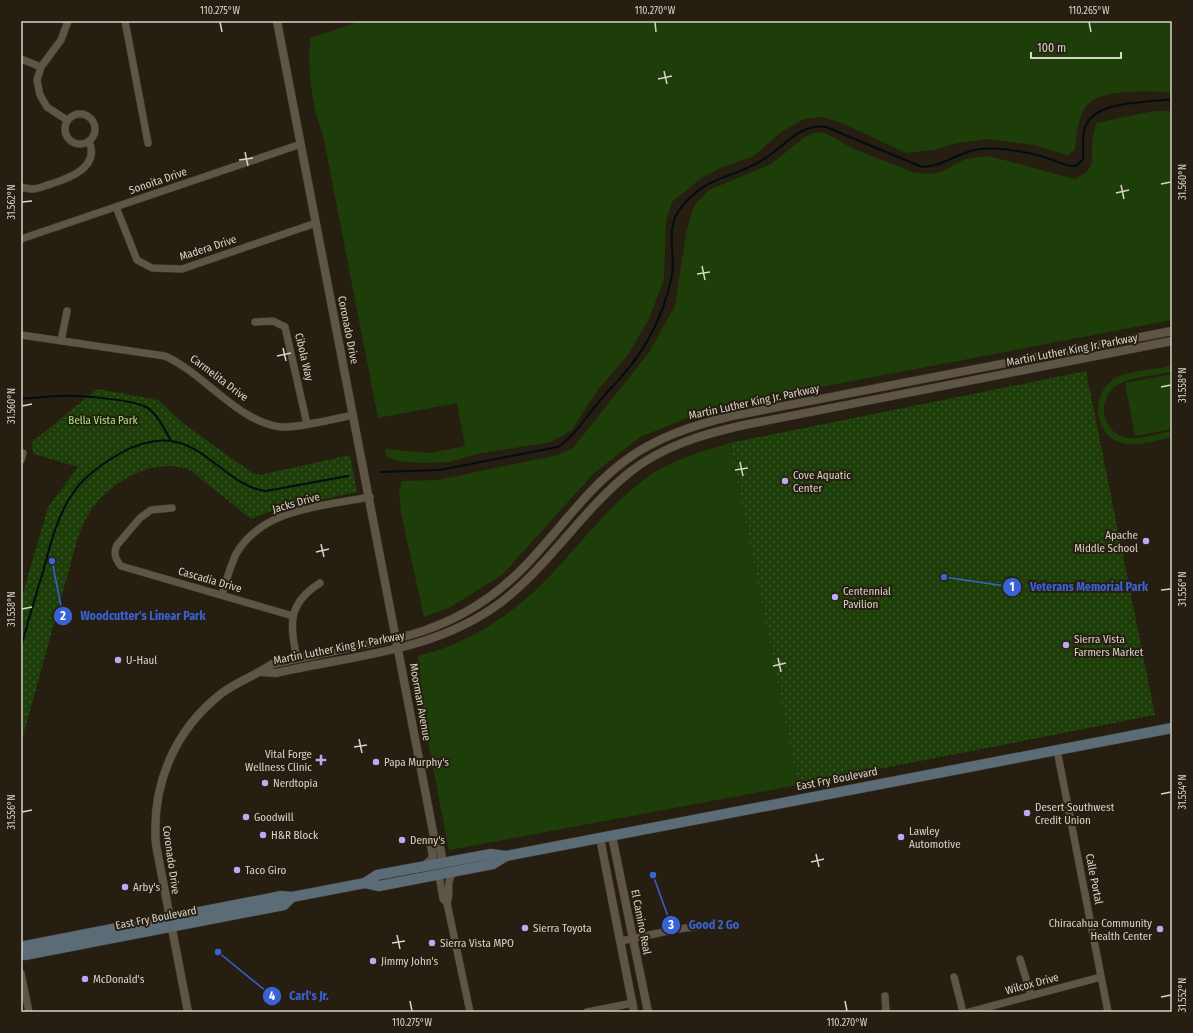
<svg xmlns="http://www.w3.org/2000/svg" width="1193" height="1033" font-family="'Fira Sans Condensed',sans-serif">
	<defs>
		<pattern id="park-dots" width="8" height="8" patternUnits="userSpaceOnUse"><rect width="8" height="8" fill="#1d3e09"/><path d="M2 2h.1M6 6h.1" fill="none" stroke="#3d592c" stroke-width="1.8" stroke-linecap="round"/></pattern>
	</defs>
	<rect width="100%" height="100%" fill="#261e10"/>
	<g fill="#1d3e09">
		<path d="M361,21H1172V92C1149,92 1108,88 1089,103C1078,113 1076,137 1075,150L1067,155L1034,145L985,139L953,144L933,150L906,153L842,123L821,117L804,119L780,133L754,156L720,168L700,179L672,202L666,221L664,280L648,321L627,356L597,391L571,431L551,442L477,454L450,462L419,463L397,461L387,457L385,449L429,453L465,446L457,403L378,418L323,135C311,104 308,71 310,38Z"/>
		<path d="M1154,111H1172V320L800,391L734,404L690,417L640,437L593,474L503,574L449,608L424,617L401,513L399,492L402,481L437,480L558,455L573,448L648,354L675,306L686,234L692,211L697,202L709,190L771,164L805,137L814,133L823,132L856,150L913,172L929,174L940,172L965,159L989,156L1075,179C1094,169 1092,165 1092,146C1092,138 1095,130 1096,123Z"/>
		<path d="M1172,366V372C1157,375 1128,377 1116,386C1096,400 1102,433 1127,438C1141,440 1158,433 1172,431V437C1158,440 1141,446 1126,444C1095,439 1089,398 1112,380C1125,371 1156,369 1172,366Z"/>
		<path d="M1172,374V429L1135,436L1125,383Z"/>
		<path d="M730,443L798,785L449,850L423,717L418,656C464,645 504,620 538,588C574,553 602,512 642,481C667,461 700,452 730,443Z"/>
	</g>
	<g fill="url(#park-dots)">
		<path d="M1086,371L1155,715L798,785L730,443Z"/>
		<path d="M97,389L158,400L185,425L251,472L260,475L350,455L357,492L274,510L251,519L190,470C153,455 105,484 87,517C83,524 81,531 78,537L21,743V600L48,507L78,467L34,454L31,443Z"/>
	</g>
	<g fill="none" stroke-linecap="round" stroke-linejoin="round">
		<g stroke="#020d13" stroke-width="2">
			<path d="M21,398C33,399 45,396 58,396C75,395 131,399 146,407C157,413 165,430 171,441"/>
			<path d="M380,472L440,470L558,447C576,435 584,419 598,403C605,393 615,385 622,376C646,349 663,315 671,280C677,259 665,232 678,212C704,174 732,180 764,159C785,146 800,123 826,127L922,167C943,167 959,151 980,149C999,147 1029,152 1047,158C1058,161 1065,167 1076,166L1083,159C1084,148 1081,135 1086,125C1097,100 1149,103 1172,99"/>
			<path d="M21,647C28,622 35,597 43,572C50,545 57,516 73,493C84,476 102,464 119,454C134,445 154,439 171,441C208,446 230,487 266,491L348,476"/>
		</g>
		<g stroke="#3f3930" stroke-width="8">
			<g id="minor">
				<path d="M125,21L148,143"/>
				<path d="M21,59L41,67"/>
				<circle cx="80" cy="129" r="15"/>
				<path d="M67,120L47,107L40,95L37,80L41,67L61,40L68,21"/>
				<path d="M21,187C25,188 29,189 33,189C39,189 46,185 51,184C70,178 100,167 89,141"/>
				<path d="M116,207L137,260L152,268L182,269L316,223"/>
				<path d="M21,239L301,144"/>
				<path d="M255,322L273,321L285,327L307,424"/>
				<path d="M21,335L165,356C205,374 238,422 281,427C298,428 335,419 353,415"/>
				<path d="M61,341L67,311"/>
				<path d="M21,453H23L21,460"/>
				<path d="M172,508L151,510L140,518L117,545C113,553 115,559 121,566L293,616"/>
				<path d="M222,595C226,581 230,567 236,554C262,508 324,506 370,497"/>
				<path d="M297,658C289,624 288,603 320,583"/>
				<path d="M1057,750L1108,1012"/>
				<path d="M439,875L443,899L447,903L470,1012"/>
				<path d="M447,903C452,891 444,884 454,872"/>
				<path d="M621,941L678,929L695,927"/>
				<path d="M1020,959L1031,995"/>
				<path d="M21,973L29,1012"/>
				<path d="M954,977L963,1012"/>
				<path d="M885,996L886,1012"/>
				<path d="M587,1012L633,1003"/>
				<path d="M969,1012L1101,977"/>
			</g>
		</g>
		<g stroke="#3f3930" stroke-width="9">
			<g id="tertiary">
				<path d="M277,21L434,837L439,842L443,863"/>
				<path d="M261,672L276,673C354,655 434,652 500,603C549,566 582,510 630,472C663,446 703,434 744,425L1172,341"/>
				<path d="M612,836L648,1012"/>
				<path d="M600,838L634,1012"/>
				<path d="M424,866L433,858L431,844L434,837"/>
				<path d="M188,1012L156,845C151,786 174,730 222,693C238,681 257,675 272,664L410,635C452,623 490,601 521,570C557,534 585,490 626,460C657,437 694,425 732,416L1172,331"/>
			</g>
		</g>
		<g stroke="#3f3930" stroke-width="11">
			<g id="secondary">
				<path d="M365,883L379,886L493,864L506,856"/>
				<path d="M21,949L25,946L281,896L292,897L365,883L377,875L491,854L506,856L1172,728"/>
				<path d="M21,954L25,955L284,905L292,897"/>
			</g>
		</g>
		<use href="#minor" stroke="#5e5545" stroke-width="7"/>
		<use href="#tertiary" stroke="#5e5545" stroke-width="8"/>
		<use href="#secondary" stroke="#5b6c77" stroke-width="10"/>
	</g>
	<path fill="none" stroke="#d8d3c9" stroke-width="1.5" d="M220,22L222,32M655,22L656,32M1089,22L1091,32M664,71L667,84M658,79L672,76M245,152L248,166M239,160L253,158M1161,184L1171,182M1121,185L1124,199M1116,193L1129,190M22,202L32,201M702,266L705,280M697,274L710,272M283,348L286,361M277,356L291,353M1161,387L1171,385M22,406L32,404M740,462L743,476M735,470L748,468M321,544L324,557M316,552L329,549M1161,590L1171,589M22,609L32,607M778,658L781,672M773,666L786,663M359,739L362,753M354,747L367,745M1161,794L1171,792M22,812L32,810M816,854L819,867M811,862L824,859M397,935L400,949M392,943L405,941M1161,997L1171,995M410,1001L412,1011M845,1001L847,1011"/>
	<g fill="#c2a8f3" stroke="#261e10" stroke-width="1.5">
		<circle cx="785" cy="481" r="4"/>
		<circle cx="1146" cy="541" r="4"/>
		<circle cx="835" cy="597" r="4"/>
		<circle cx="1066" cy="645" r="4"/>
		<circle cx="118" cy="660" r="4"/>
		<path d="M319 754h4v4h4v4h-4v4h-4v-4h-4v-4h4z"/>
		<circle cx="376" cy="762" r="4"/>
		<circle cx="265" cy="783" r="4"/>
		<circle cx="1027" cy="813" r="4"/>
		<circle cx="246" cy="817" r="4"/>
		<circle cx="263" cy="835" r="4"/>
		<circle cx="901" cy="837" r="4"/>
		<circle cx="402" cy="840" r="4"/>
		<circle cx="237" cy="870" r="4"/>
		<circle cx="125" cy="887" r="4"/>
		<circle cx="525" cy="928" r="4"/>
		<circle cx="1160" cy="929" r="4"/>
		<circle cx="432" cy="943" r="4"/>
		<circle cx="373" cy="961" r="4"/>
		<circle cx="85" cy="979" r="4"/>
	</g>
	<g text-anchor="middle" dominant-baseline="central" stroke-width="4" stroke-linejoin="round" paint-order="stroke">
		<g font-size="11" fill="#d8d3c9" stroke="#261e10">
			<text transform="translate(158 181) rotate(-19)">Sonoita Drive</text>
			<text transform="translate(208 248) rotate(-18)">Madera Drive</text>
			<text transform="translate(348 330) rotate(79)">Coronado Drive</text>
			<text transform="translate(1072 350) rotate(-11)">Martin Luther King Jr. Parkway</text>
			<text transform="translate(304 357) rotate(77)">Cibola Way</text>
			<text transform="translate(219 378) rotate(37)">Carmelita Drive</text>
			<text transform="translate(754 402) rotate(-12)">Martin Luther King Jr. Parkway</text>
			<text transform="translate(296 503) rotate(-16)">Jacks Drive</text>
			<text transform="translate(210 580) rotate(16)">Cascadia Drive</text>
			<text transform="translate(339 648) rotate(-11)">Martin Luther King Jr. Parkway</text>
			<text transform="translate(420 702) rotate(80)">Moorman Avenue</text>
			<text transform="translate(837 779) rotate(-11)">East Fry Boulevard</text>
			<text transform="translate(171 860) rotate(82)">Coronado Drive</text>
			<text transform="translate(1094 879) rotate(79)">Calle Portal</text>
			<text transform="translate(156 918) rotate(-11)">East Fry Boulevard</text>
			<text transform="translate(641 922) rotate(79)">El Camino Real</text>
			<text transform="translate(1032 984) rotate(-15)">Wilcox Drive</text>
		</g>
		<g font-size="11" fill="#a2e981" stroke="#261e10">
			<text x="103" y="420">Bella Vista Park</text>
		</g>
		<g font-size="11" fill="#d8d3c9" stroke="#261e10" text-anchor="start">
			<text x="793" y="475">Cove Aquatic<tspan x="793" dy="13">Center</tspan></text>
			<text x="1138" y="535" text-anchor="end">Apache<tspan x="1138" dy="13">Middle School</tspan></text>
			<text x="843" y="591">Centennial<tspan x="843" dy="13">Pavilion</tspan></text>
			<text x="1074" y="639">Sierra Vista<tspan x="1074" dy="13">Farmers Market</tspan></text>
			<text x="126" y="660">U-Haul</text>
			<text x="312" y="754" text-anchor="end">Vital Forge<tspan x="312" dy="13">Wellness Clinic</tspan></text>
			<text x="384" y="762">Papa Murphy's</text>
			<text x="273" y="783">Nerdtopia</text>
			<text x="1035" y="807">Desert Southwest<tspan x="1035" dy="13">Credit Union</tspan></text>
			<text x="254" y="817">Goodwill</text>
			<text x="909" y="831">Lawley<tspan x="909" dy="13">Automotive</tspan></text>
			<text x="271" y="835">H&amp;R Block</text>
			<text x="410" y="840">Denny's</text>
			<text x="245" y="870">Taco Giro</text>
			<text x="133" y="887">Arby's</text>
			<text x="1152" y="923" text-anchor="end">Chiracahua Community<tspan x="1152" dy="13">Health Center</tspan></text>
			<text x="533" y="928">Sierra Toyota</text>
			<text x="440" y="943">Sierra Vista MPO</text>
			<text x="381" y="961">Jimmy John's</text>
			<text x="93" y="979">McDonald's</text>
		</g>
	</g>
	<path fill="none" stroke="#3962d6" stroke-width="1.5" d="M944 577L1012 587M52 561L63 616M653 875L671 925M218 952L272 996"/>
	<g fill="#3962d6" stroke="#261e10" stroke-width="1.5">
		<circle cx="944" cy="577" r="4"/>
		<circle cx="52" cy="561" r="4"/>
		<circle cx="653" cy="875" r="4"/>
		<circle cx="218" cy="952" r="4"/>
		<circle cx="1012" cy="587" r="10"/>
		<circle cx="63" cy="616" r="10"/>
		<circle cx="671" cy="925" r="10"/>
		<circle cx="272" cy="996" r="10"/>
	</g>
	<g font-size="12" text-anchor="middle" font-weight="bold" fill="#fff">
		<text x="1012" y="591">1</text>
		<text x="63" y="620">2</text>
		<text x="671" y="929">3</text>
		<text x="272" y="1000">4</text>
	</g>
	<g font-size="12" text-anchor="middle" font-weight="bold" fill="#3962d6" stroke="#261e10" stroke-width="4" stroke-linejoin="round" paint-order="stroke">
		<text x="1089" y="591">Veterans Memorial Park</text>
		<text x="143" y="620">Woodcutter's Linear Park</text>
		<text x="714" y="929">Good 2 Go</text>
		<text x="309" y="1000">Carl's Jr.</text>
	</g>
	<rect width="1193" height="1033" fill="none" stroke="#261e10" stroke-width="44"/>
	<path d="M1031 52v6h90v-6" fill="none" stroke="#d8d3c9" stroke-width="2"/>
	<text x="1037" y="52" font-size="12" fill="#d8d3c9" stroke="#261e10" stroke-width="3" paint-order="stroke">100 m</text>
	<rect x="22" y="22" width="1149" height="989" fill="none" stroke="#d8d3c9" stroke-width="1.5"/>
	<g font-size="10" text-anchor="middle" fill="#d8d3c9">
		<text x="220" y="14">110.275°W</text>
		<text x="655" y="14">110.270°W</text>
		<text x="1089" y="14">110.265°W</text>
		<text transform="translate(1182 182) rotate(-90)" y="4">31.560°N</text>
		<text transform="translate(11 202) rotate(-90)" y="4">31.562°N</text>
		<text transform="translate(1182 385) rotate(-90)" y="4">31.558°N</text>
		<text transform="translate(11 406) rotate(-90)" y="4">31.560°N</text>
		<text transform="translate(1182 589) rotate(-90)" y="4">31.556°N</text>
		<text transform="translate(11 609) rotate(-90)" y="4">31.558°N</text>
		<text transform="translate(1182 792) rotate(-90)" y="4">31.554°N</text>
		<text transform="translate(11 812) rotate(-90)" y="4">31.556°N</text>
		<text transform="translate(1182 995) rotate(-90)" y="4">31.552°N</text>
		<text x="412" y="1026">110.275°W</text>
		<text x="847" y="1026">110.270°W</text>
	</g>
</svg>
